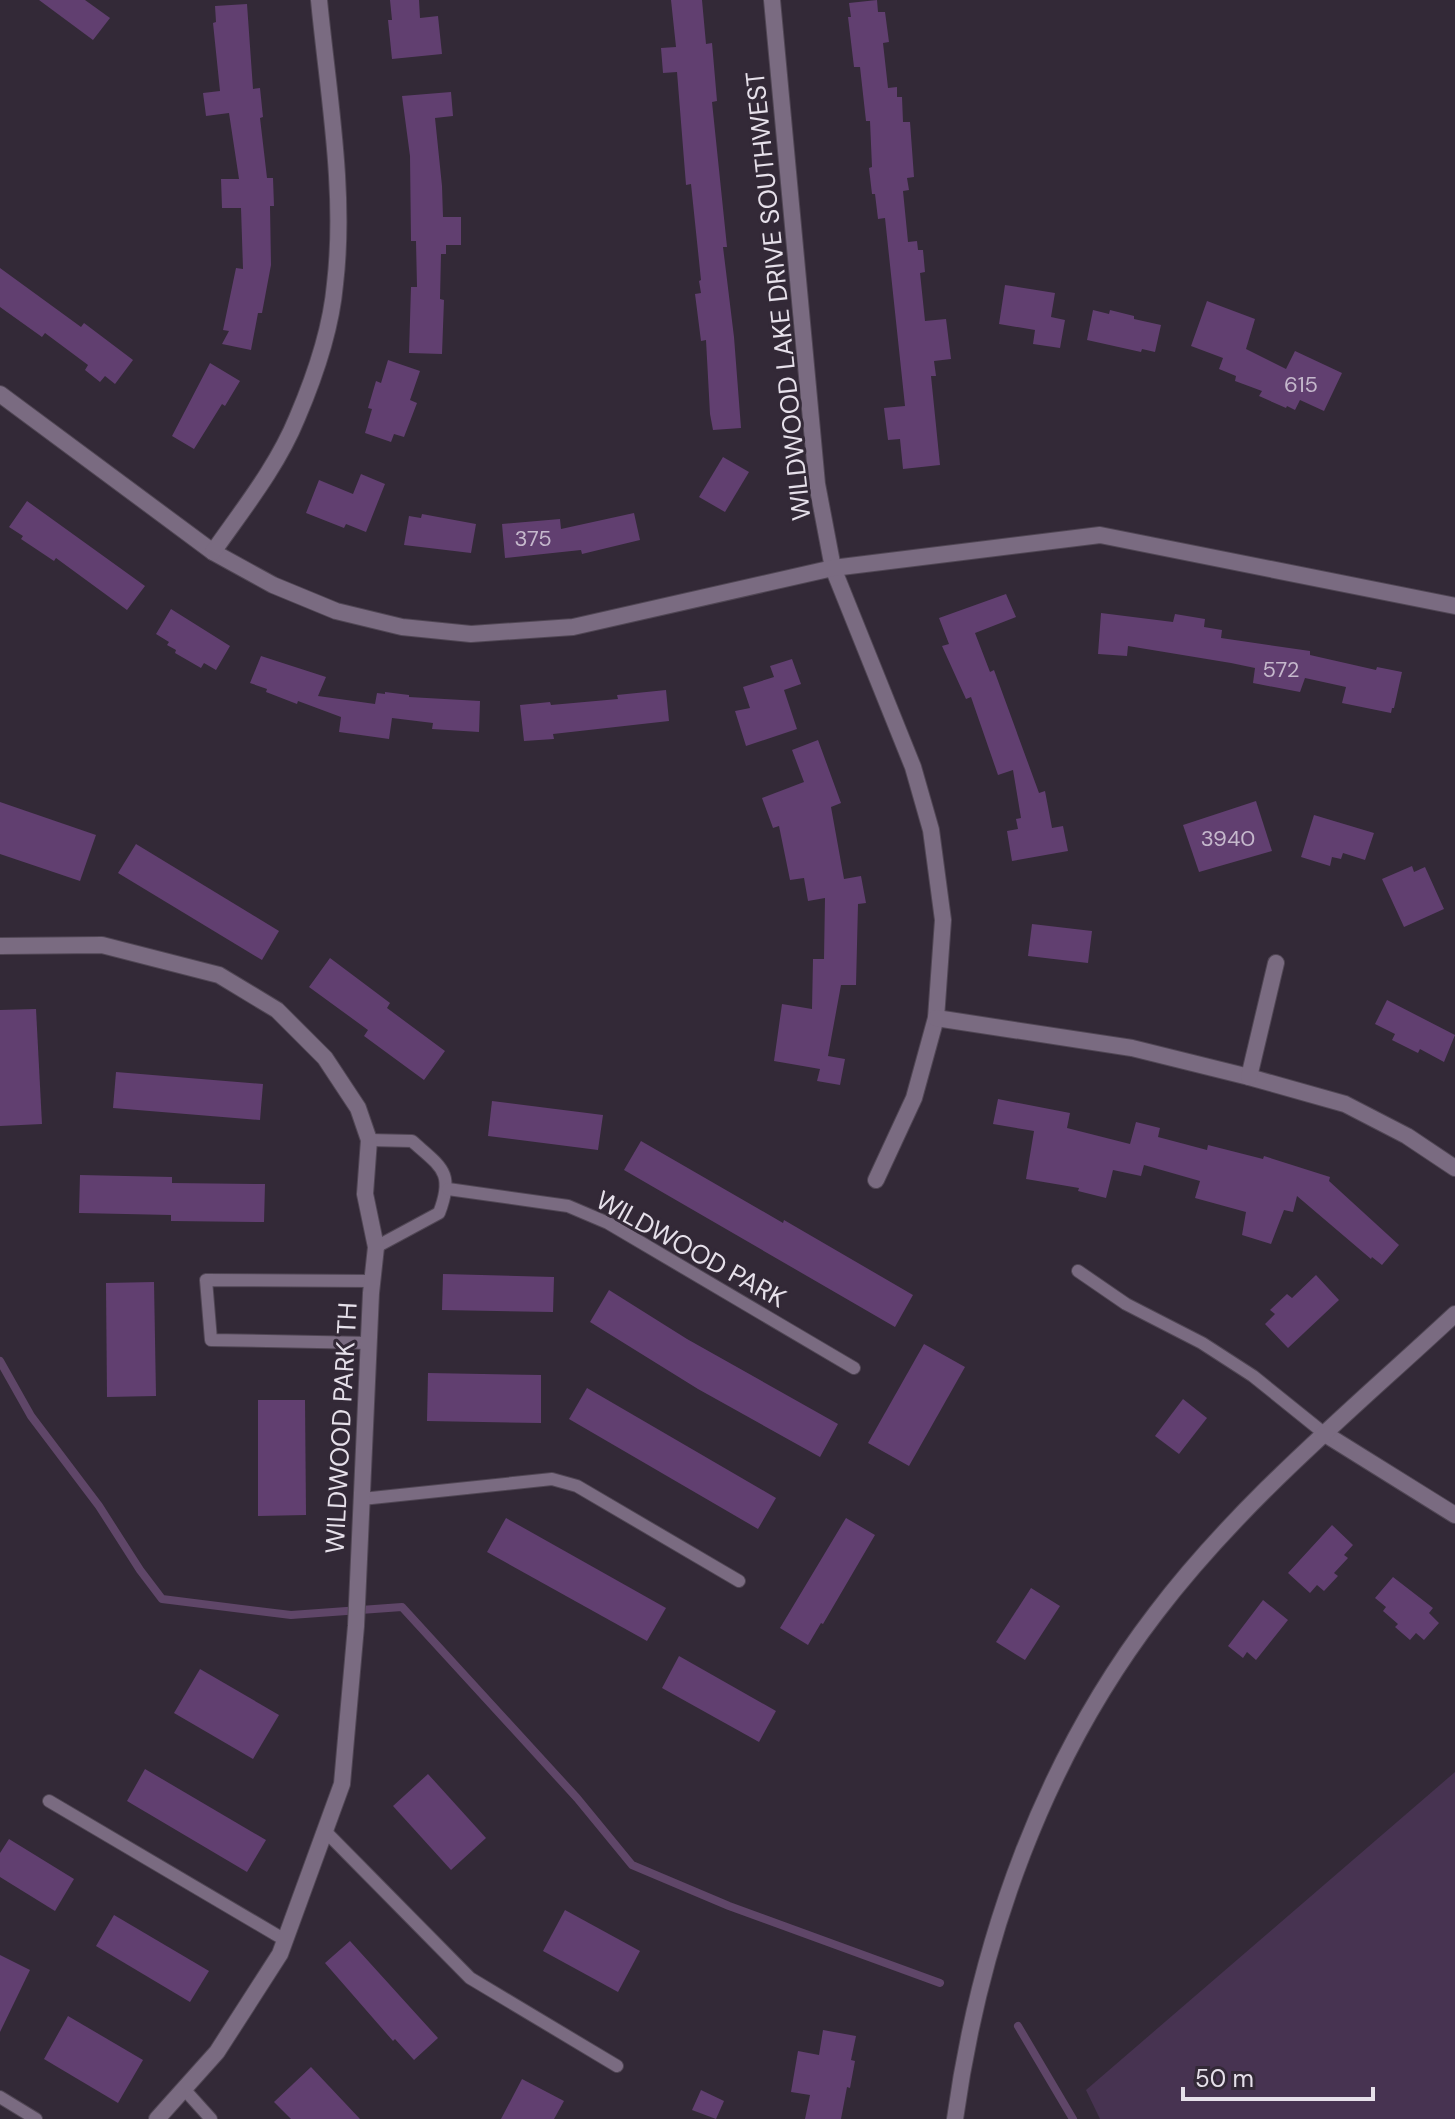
<svg xmlns="http://www.w3.org/2000/svg" width="1455" height="2119" font-family="'DM Sans',sans-serif">
	<rect width="100%" height="100%" fill="#332937"/>
	<path fill="#473351" d="M1455,1772V2119H1100L1086,2090Z"/>
	<g fill="none" stroke-linecap="round" stroke-linejoin="round">
		<g stroke="#5f4668" stroke-width="8">
			<path d="M0,1361L31,1416L99,1506L140,1570L162,1599L291,1615L402,1607L577,1798L632,1865L729,1906L940,1983"/>
			<path d="M1018,2026L1073,2119"/>
		</g>
	</g>
	<g fill="#613f70">
		<path d="M39,0H85L110,18L93,40Z"/>
		<path d="M390,0H419L420,18L438,16L442,54L392,59L388,20H392Z"/>
		<path d="M671,0H702L706,44L712,43L717,101L712,102L727,247H723L734,337L741,428L713,430L710,414L706,340L701,341L695,294L701,293L699,281L701,280L691,184L686,185L677,72L663,73L661,48L676,47Z"/>
		<path d="M877,0L878,12H885L889,42L883,43L888,88L897,87V97H902L903,122H910L914,177L907,178L909,190L903,191L908,242L917,241L918,250H923L925,272L920,273L925,321L946,319L951,359L934,361L936,376H931L940,465L903,469L900,439L888,440L884,408L905,406L885,218L878,219L875,194H872L869,168L872,167L870,121H866L860,67H854L848,17H851L849,3Z"/>
		<path d="M247,4L253,89L260,88L263,117L260,118L267,178H273L274,206H270L271,265L262,313H258L251,350L222,344L229,331L223,330L236,268L243,269L241,208H222L221,179H239L229,113L206,116L203,93L220,91L213,23L216,22L215,6Z"/>
		<path d="M451,92L453,116L435,118L442,186L443,217H461V245H446V254H441L440,299L444,300L442,354L409,353L411,287H417L416,241H411L410,156L402,96Z"/>
		<path d="M0,268L81,327L84,323L133,360L115,384L105,376L100,382L85,370L88,365L45,333L42,337L0,307Z"/>
		<path d="M1005,285L1055,293L1051,317L1065,320L1060,348L1033,344L1035,330L999,324Z"/>
		<path d="M1207,301L1255,319L1246,349L1286,369L1295,351L1342,373L1324,411L1300,400L1295,410L1287,406L1286,408L1259,396L1262,391L1235,381L1236,376L1219,369L1223,358L1191,346Z"/>
		<path d="M1093,310L1109,314L1110,310L1134,316V319L1161,325L1155,352L1142,349L1141,352L1087,340Z"/>
		<path d="M388,360L420,371L410,400L417,403L404,437L394,434L391,442L365,433L372,409L368,408L376,381L381,383Z"/>
		<path d="M210,363L240,381L225,406L222,404L194,449L172,436Z"/>
		<path d="M723,457L749,472L725,512L699,497Z"/>
		<path d="M361,474L385,484L366,532L346,524L344,528L306,513L319,480L353,494Z"/>
		<path d="M27,501L145,586L127,610L56,558L54,561L21,539L23,536L9,527Z"/>
		<path d="M634,513L640,540L582,554L581,550L505,558L502,524L560,519L561,529Z"/>
		<path d="M422,514L476,524L471,553L404,545L409,516L421,518Z"/>
		<path d="M1006,594L1016,617L975,633L990,672L994,670L1039,793L1045,791L1052,828L1063,826L1068,851L1012,861L1007,831L1018,829L1016,819L1021,818L1013,770L998,775L971,697L966,699L942,646L949,644L939,618Z"/>
		<path d="M171,609L230,646L216,670L204,663L201,668L175,653L176,650L167,645L169,642L156,634Z"/>
		<path d="M1101,613L1173,622L1175,614L1205,619L1204,627L1222,630L1221,638L1310,651V655L1376,670L1377,667L1402,672L1394,708H1392L1391,713L1342,703L1346,687L1305,678L1300,692L1253,683L1255,668L1231,663L1128,646L1127,656L1098,654Z"/>
		<path d="M261,656L326,677L318,696L375,704L377,693L385,694V692L409,695V697L480,701L479,732L432,729L433,723L392,718L389,739L339,732L341,717L298,701L297,704L266,692L267,689L250,683Z"/>
		<path d="M792,659L801,684L784,690L797,729L746,746L735,711L750,708L743,687L774,677L770,666Z"/>
		<path d="M666,690L669,721L553,734L554,739L524,741L520,705L550,702L551,705L618,699L617,695Z"/>
		<path d="M818,740L841,803L831,807L844,879L861,876L866,903L858,904L856,985H841L828,1056L845,1059L840,1085L817,1081L820,1069L774,1061L782,1004L812,1009L813,959H824L825,898L808,901L804,878L790,880L779,826L773,828L762,798L804,782L792,750Z"/>
		<path d="M1256,801L1272,851L1199,872L1183,825Z"/>
		<path d="M0,802L96,835L80,881L0,854Z"/>
		<path d="M1314,815L1374,833L1365,860L1343,853L1341,859L1332,857L1330,866L1301,857Z"/>
		<path d="M136,844L279,931L262,960L118,873Z"/>
		<path d="M1412,866L1414,872L1425,867L1444,909L1404,927L1382,879Z"/>
		<path d="M1032,924L1092,931L1088,963L1028,956Z"/>
		<path d="M330,958L390,1003L387,1008L445,1051L424,1080L364,1036L368,1030L309,987Z"/>
		<path d="M1387,1000L1455,1035L1444,1062L1420,1049L1418,1053L1392,1040L1395,1034L1375,1024Z"/>
		<path d="M36,1009L42,1124L0,1126V1010Z"/>
		<path d="M116,1072L263,1084L260,1120L113,1108Z"/>
		<path d="M998,1099L1070,1113L1067,1128L1130,1144L1136,1122L1160,1128L1158,1137L1207,1150L1208,1145L1263,1159L1264,1156L1330,1177L1329,1181L1399,1245L1382,1265L1372,1257L1371,1259L1297,1196L1293,1212L1284,1210L1271,1244L1242,1235L1246,1212L1195,1198L1200,1181L1144,1165L1141,1176L1113,1170L1106,1198L1078,1191L1079,1188L1026,1179L1034,1131L993,1124Z"/>
		<path d="M492,1101L603,1115L598,1150L488,1136Z"/>
		<path d="M641,1141L783,1223L784,1220L913,1295L895,1327L624,1170Z"/>
		<path d="M80,1175L172,1177V1183L265,1184L264,1222L171,1221V1215L79,1213Z"/>
		<path d="M443,1274L554,1277L553,1312L442,1310Z"/>
		<path d="M1316,1275L1339,1300L1288,1348L1265,1324L1275,1314L1270,1310L1287,1294L1292,1298Z"/>
		<path d="M154,1282L156,1396L107,1397L106,1283Z"/>
		<path d="M609,1290L687,1339L838,1424L820,1457L698,1389L590,1322Z"/>
		<path d="M924,1344L965,1367L909,1466L868,1443Z"/>
		<path d="M428,1373L541,1375V1423L427,1421Z"/>
		<path d="M587,1388L776,1498L758,1529L569,1419Z"/>
		<path d="M1183,1399L1207,1418L1179,1454L1155,1436Z"/>
		<path d="M258,1400H305L306,1515L258,1516Z"/>
		<path d="M506,1518L666,1608L647,1641L487,1552Z"/>
		<path d="M846,1518L875,1535L823,1624L821,1623L808,1645L780,1628Z"/>
		<path d="M1332,1525L1353,1545L1344,1555L1348,1558L1334,1573L1338,1576L1324,1591L1317,1585L1310,1593L1288,1573Z"/>
		<path d="M1393,1577L1433,1608L1429,1613L1439,1623L1424,1640L1416,1633L1410,1640L1395,1627L1398,1624L1383,1611L1386,1607L1375,1598Z"/>
		<path d="M1031,1588L1060,1606L1025,1660L996,1642Z"/>
		<path d="M1263,1600L1288,1620L1256,1660L1247,1652L1243,1658L1228,1646Z"/>
		<path d="M679,1656L776,1711L759,1742L662,1688Z"/>
		<path d="M200,1669L279,1715L253,1759L174,1713Z"/>
		<path d="M145,1769L266,1840L247,1872L127,1801Z"/>
		<path d="M428,1774L486,1838L451,1870L393,1806Z"/>
		<path d="M9,1839L74,1879L55,1911L0,1877V1853Z"/>
		<path d="M565,1910L640,1951L618,1992L543,1951Z"/>
		<path d="M114,1915L209,1971L190,2002L96,1946Z"/>
		<path d="M350,1941L438,2038L414,2060L395,2039L393,2041L325,1963Z"/>
		<path d="M0,1955L30,1970L0,2032Z"/>
		<path d="M68,2016L143,2060L118,2103L44,2059Z"/>
		<path d="M823,2030L856,2036L851,2060L855,2061L850,2088L847,2087L841,2119H805L810,2095L791,2092L798,2051L819,2055Z"/>
		<path d="M311,2067L360,2119H291L274,2102Z"/>
		<path d="M522,2079L564,2101L554,2119H501Z"/>
		<path d="M701,2090L724,2101L716,2119L692,2110Z"/>
	</g>
	<g fill="none" stroke-linecap="round" stroke-linejoin="round">
		<g stroke="#504654" stroke-width="14">
			<g id="service">
				<path d="M369,1140L412,1141C441,1167 455,1172 439,1213L376,1247"/>
				<path d="M448,1189L568,1206L608,1223L854,1368"/>
				<path d="M1078,1271L1126,1304L1202,1343L1253,1376L1325,1434"/>
				<path d="M369,1343L211,1340L206,1280L372,1281"/>
				<path d="M362,1499L552,1479L577,1486L739,1581"/>
				<path d="M49,1801L285,1940"/>
				<path d="M325,1831L470,1978L617,2066"/>
				<path d="M184,2089L211,2119"/>
				<path d="M0,2097L36,2119"/>
			</g>
		</g>
		<g stroke="#504654" stroke-width="18">
			<g id="minor">
				<path d="M772,0L817,484L833,568L913,767L931,830L943,920L936,1018L914,1098L876,1180"/>
				<path d="M0,394L213,552L273,585L336,611L402,627L471,634L573,627L833,568L1100,535L1455,606"/>
				<path d="M213,552C243,509 277,467 297,418C315,376 331,330 335,284C346,191 328,93 319,0"/>
				<path d="M0,946L102,945L219,975L277,1010L325,1058L358,1108L369,1140L365,1194L376,1247L371,1293L356,1626L342,1784L280,1954L217,2052L157,2119"/>
				<path d="M936,1018L1132,1048L1249,1077L1345,1104L1407,1136L1455,1168"/>
				<path d="M1249,1077L1276,963"/>
				<path d="M1325,1434L1455,1515"/>
			</g>
		</g>
		<g stroke="#504654" stroke-width="18">
			<path id="tertiary" d="M955,2119C980,1938 1044,1759 1156,1613C1241,1501 1353,1409 1455,1314"/>
		</g>
		<use href="#service" stroke="#7a6b81" stroke-width="12"/>
		<use href="#minor" stroke="#7a6b81" stroke-width="16"/>
		<use href="#tertiary" stroke="#7a6b81" stroke-width="16"/>
	</g>
	<g text-anchor="middle" dominant-baseline="central" stroke-width="6" stroke-linejoin="round" paint-order="stroke">
		<g font-size="22" fill="#c5b8cc">
			<text x="1301" y="384">615</text>
			<text x="533" y="538">375</text>
			<text x="1281" y="669">572</text>
			<text x="1228" y="838">3940</text>
		</g>
		<g font-size="26" fill="#e6e0ea" stroke="#332937">
			<text transform="translate(778 296) rotate(-96)">WILDWOOD LAKE DRIVE SOUTHWEST</text>
			<text transform="translate(691 1249) rotate(29)">WILDWOOD PARK</text>
			<text transform="translate(341 1428) rotate(-87)">WILDWOOD PARK TH</text>
		</g>
	</g>
	<path d="M1183 2087v12h190v-12" fill="none" stroke="#e6e0ea" stroke-width="4"/>
	<text x="1195" y="2087" font-size="24" fill="#e6e0ea" stroke="#332937" stroke-width="6" paint-order="stroke">50 m</text>
</svg>
